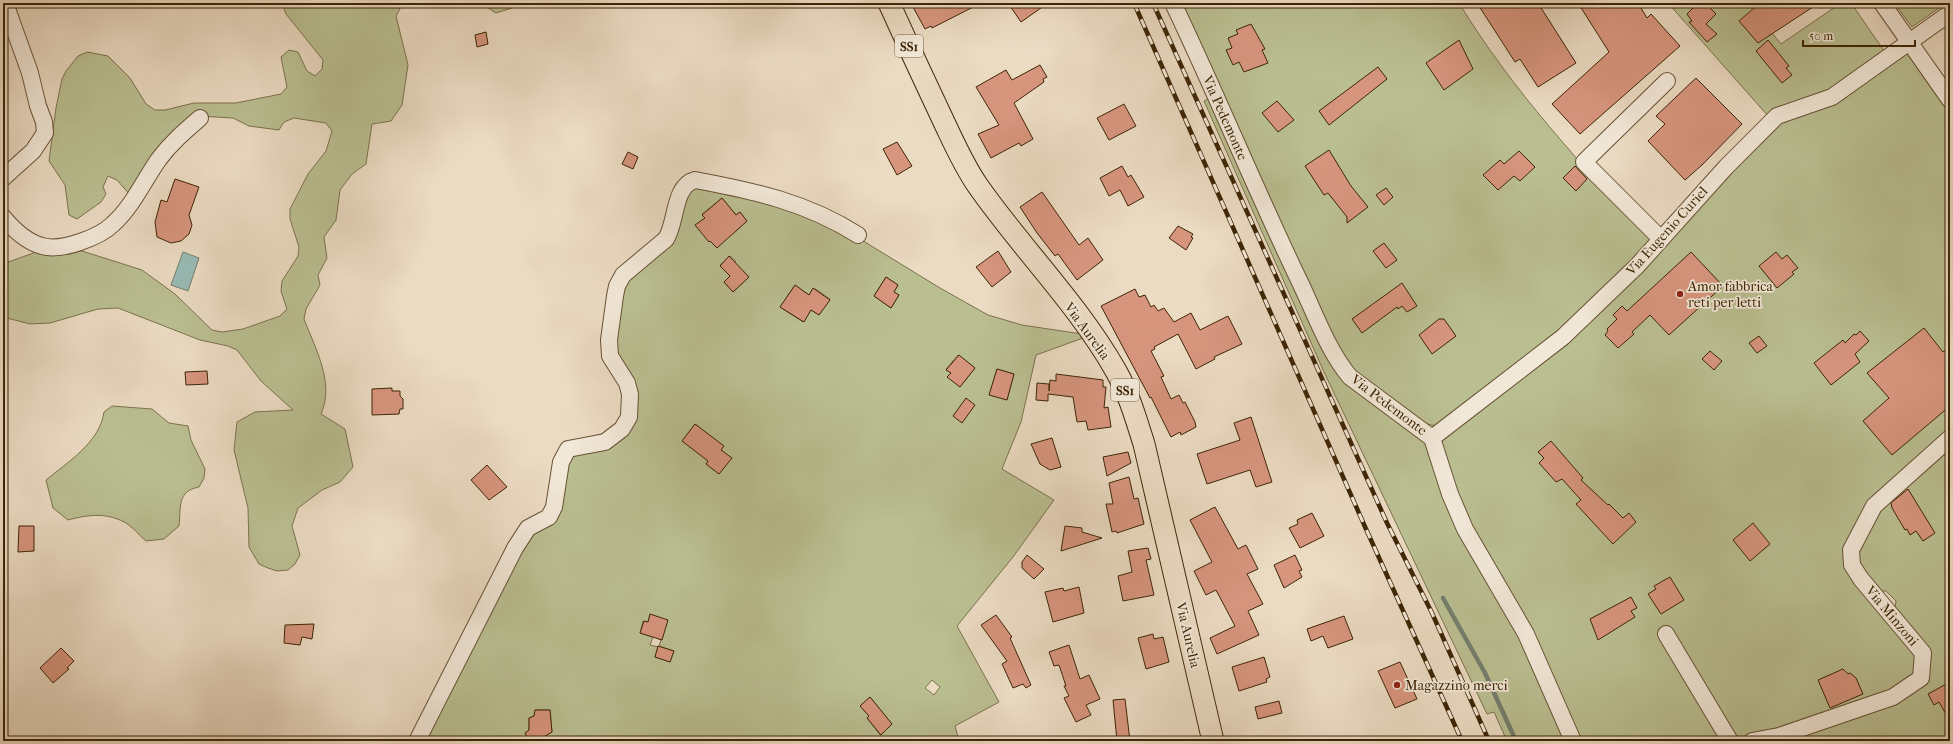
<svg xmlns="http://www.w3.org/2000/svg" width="1953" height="744" font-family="'IM FELL French Canon',serif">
	<rect width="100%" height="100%" fill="#ebdbc3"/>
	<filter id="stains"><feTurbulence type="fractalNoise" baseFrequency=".005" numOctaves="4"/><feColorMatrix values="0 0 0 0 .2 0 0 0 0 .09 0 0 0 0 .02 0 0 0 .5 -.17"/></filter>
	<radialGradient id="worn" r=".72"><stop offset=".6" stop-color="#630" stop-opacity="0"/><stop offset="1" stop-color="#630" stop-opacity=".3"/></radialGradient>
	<g fill="#babf92" stroke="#7c724b" fill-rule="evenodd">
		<path d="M282,3H403L396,16L408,65L402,105L391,121L372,124L366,164L352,174L340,190L336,220L324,237L327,258L318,275L320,285L306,309L304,319C315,348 335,383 321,414L345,429L353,467L340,482L322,490L298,508L292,526L300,555L295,564L288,570L277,571L268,568L259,564L249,547L248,508L234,450L237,422L255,412L293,410L261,381L237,350L228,346L200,340L118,308L98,309L50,323L30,324L3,317V264L39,251H82L142,270L175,294L212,330L222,332L243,329L280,316L287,309L281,291L282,281L298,256L299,247L290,219V209L308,174L326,151L332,131L326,123L294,118L284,122L279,130L249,126L233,118L199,116L130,195L117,180L108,176L103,187L106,194L101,202L77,219L69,215L65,185L49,161L56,108L62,79L66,71L78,56L87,52L108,56L130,78L146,104L155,110H165L194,103H236L281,94L287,87L281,57L289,50L298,52L307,71L315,76L322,69L323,60L286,14Z"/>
		<path d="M475,3H510L512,8L496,13L484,5Z"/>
		<path d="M1179,3H1459C1512,90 1582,166 1652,240L1560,334L1440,427L1415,421L1347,366Z"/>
		<path d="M1668,3H1747L1781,44L1841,3H1851L1887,55L1830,93L1769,117Z"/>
		<path d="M1894,3H1946L1912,27Z"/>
		<path d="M1910,47L1950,104V435L1872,504L1849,549L1920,654L1919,677L1893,695L1752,739L1714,741H1575L1467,528L1435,439L1564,338L1783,122Z"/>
		<path d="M1212,97L1336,367L1429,442L1522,636L1569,741H1507L1494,712L1487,714L1324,372L1204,101Z"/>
		<path d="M689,182L816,212L940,288L988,315L1022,325L1082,334L1083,338L1036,355L1021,422L1002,469L1054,500L1013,557L957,626L999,702L955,726L959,741H544L541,735L552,732L550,710H535L534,716L529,718V730L525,733L529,741H416L515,548L549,517L568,449L613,437L630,394L610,356L615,296L666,239ZM722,198L736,215L740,212L747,221L734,233L710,241L696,225L705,218L702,214ZM730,256L736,261L726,271L720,265ZM739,267L749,277L733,292L724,282ZM886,277L898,285L894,292L899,295L891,308L874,296ZM795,285L809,295L814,288L830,299L819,315L811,310L803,322L780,307ZM958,355L975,368L964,382L948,377L951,373L946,369ZM997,369L1014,374L1007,400L991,389ZM695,424L724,446L721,450L731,458L719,474L706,464L708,461L682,441ZM650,614L657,638L661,640L659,646L674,651L670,662L655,657L658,647L650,645L653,637L640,633L643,621L648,622ZM932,680L940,687L934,695L925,688ZM870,697L892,724L880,735L867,718L869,716L860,706Z"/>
		<path d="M112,406L152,409L169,423L188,426L191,440L205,469L204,478L199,487C177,491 181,507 179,526L164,539L146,541C139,535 132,526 124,522C105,512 87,515 68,520L53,508L46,480C68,462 100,442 104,412Z"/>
		<path d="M1950,441V741H1767L1923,679L1925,652L1894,613L1896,601L1886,591H1876L1854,564L1876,507Z"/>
	</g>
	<path fill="#98bbb5" stroke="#747f6e" d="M183,252L199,258L188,291L171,285Z"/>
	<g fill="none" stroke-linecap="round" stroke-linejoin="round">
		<path stroke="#747f6e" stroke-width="4.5" d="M1443,598L1485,673L1516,741"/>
	</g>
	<g fill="#d7957e" stroke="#3d2504">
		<path d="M921,3H981L932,28L931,26L925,29L913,7Z"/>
		<path d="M1008,3H1048L1021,22Z"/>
		<path d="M1477,3H1538L1576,63L1538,87L1520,59L1515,62Z"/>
		<path d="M1578,3H1638L1647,18L1651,14L1680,46L1580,134L1552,104L1609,52Z"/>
		<path d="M1698,3H1705L1716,14L1706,24L1717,34L1707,42L1689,22L1692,21L1687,14Z"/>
		<path d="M1760,3H1819L1758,43L1739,21Z"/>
		<path d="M1251,24L1265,49L1262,50L1268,63L1244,72L1239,62L1233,65L1226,50L1232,48L1228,38L1238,34L1236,30Z"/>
		<path d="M486,32L488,44L477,47L475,35Z"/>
		<path d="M1459,40L1473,69L1444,90L1426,63Z"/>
		<path d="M1768,40L1789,66L1786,68L1792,75L1782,83L1756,51Z"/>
		<path d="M1040,65L1047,77L1043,79L1044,82L1014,103L1033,139L1021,146L1019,143L991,158L978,134L999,125L976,87L1006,70L1012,80Z"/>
		<path d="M1378,67L1387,79L1329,125L1319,111Z"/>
		<path d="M1696,78L1742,124L1702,165L1685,180L1648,141L1665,124L1656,116Z"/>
		<path d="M1277,101L1294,120L1278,132L1262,113Z"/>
		<path d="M1124,104L1136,126L1109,140L1097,118Z"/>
		<path d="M897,142L912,166L897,175L883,149Z"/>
		<path d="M1329,150L1351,186L1368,207L1347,223V217L1328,193L1324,195L1305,166Z"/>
		<path d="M1519,151L1535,167L1520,181L1514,176L1498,190L1483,175L1500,160L1504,164Z"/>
		<path d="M628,152L638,157L633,169L622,164Z"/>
		<path d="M1122,166L1128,177L1131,175L1144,197L1128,206L1120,190L1109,196L1100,178Z"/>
		<path d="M1575,166L1587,179L1576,191L1563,178Z"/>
		<path d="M175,179L199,187L189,215L192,225L189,234L181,241L171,243L157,237L155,222L161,200L167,202Z"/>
		<path d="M1386,188L1393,197L1384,205L1376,195Z"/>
		<path d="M1042,192L1079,245L1088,238L1103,260L1077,280L1058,254L1055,256L1037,233L1020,207Z"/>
		<path d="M722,198L736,215L740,212L747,221L717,248L710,241L709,242L695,225L705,218L702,215Z"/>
		<path d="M1178,226L1193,234L1191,237L1193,238L1186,250L1169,238Z"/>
		<path d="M1384,243L1397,260L1386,268L1373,251Z"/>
		<path d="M998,251L1011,272L992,287L976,267Z"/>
		<path d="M1691,252L1723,286L1669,335L1650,315L1632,332L1634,334L1618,348L1605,335L1608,331L1607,329L1617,319L1613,315L1622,306L1627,311Z"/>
		<path d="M1776,252L1782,259L1787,255L1798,268L1792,272L1794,274L1777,288L1759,266Z"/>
		<path d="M729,256L749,277L733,292L724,282L730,276L720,266Z"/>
		<path d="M886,277L898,285L894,292L899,295L891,308L874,296Z"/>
		<path d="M1402,283L1417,306L1407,312L1402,306L1398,309L1397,307L1362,333L1352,319Z"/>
		<path d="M795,285L809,295L813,288L830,300L819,315L811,310L804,322L780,307Z"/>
		<path d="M1135,289L1139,297L1145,295L1151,307L1154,305L1158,311L1164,308L1174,322L1191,313L1200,330L1228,316L1242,344L1214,357L1215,359L1196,369L1178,334L1154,347L1155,349L1151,351L1164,376L1161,377L1171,399L1179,395L1183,403L1185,402L1195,422L1196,427L1181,435L1180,432L1171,437L1151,397L1150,398L1101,306Z"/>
		<path d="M1439,319H1444L1456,336L1432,354L1419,335Z"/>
		<path d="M1924,328L1943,352L1950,346V406L1892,455L1863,421L1889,398L1867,373Z"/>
		<path d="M1860,331L1869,341L1855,354L1860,362L1831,385L1814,363L1843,340L1845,343L1854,334L1856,335Z"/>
		<path d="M1759,336L1767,346L1757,353L1749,343Z"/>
		<path d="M1710,351L1722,361L1714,370L1702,359Z"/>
		<path d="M959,355L975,368L960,387L947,377L951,373L946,370Z"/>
		<path d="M997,369L1014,374L1007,400L989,395Z"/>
		<path d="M207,371L208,384L186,385L185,372Z"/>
		<path d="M1056,374L1103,380V387H1106L1104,408L1108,407L1111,427L1088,430L1086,421L1077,422L1073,397L1048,394V401L1036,400L1037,383L1049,384V391L1050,380L1056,381Z"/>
		<path d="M392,388V391H400V396L403,399V409H400L399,414L372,415V389Z"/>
		<path d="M966,398L975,405L962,423L953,416Z"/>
		<path d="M1251,417L1272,482L1256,487L1250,470L1207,484L1197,454L1240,440L1234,423Z"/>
		<path d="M695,424L724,446L721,450L732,458L719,474L706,464L708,461L682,441Z"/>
		<path d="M1052,438L1061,467L1050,470L1040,464L1031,444Z"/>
		<path d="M1551,441L1583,478L1581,480L1608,505L1609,504L1623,518L1629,513L1636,522L1613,544L1576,504L1581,500L1562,479L1556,482L1539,463L1544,458L1538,452Z"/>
		<path d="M1128,452L1131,463L1107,476L1103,457Z"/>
		<path d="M487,465L507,487L489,500L471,480Z"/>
		<path d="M1129,477L1134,499L1138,498L1144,524L1117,533L1116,531L1112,532L1106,504H1113L1109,483Z"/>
		<path d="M1908,489L1935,533L1923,541L1916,531L1910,535L1907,529L1905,530L1892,508L1891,503Z"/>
		<path d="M1215,507L1238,549L1246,545L1258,569L1247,574L1263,604L1248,611L1259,635L1217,654L1210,638L1235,626L1216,590L1206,595L1194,571L1212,562L1190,520Z"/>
		<path d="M1312,513L1324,536L1300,548L1289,528L1298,524L1297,520Z"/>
		<path d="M1753,523L1770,544L1750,561L1733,540Z"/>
		<path d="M19,526H34V551L18,552Z"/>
		<path d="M1065,526L1082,528V532L1102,538L1061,551Z"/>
		<path d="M1148,548L1151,559L1146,560L1154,595L1123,601L1118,576L1132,572L1128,551Z"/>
		<path d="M1027,555L1044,569L1034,579L1022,568V562Z"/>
		<path d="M1295,555L1302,570L1299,571L1302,577L1284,588L1274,565Z"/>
		<path d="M1670,577L1684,600L1661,614L1648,594L1656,589L1654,586Z"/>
		<path d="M1079,587L1084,613L1053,622L1045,592L1063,588L1064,591Z"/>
		<path d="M1631,597L1637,608L1631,611L1635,617L1598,640L1590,619Z"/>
		<path d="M650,614L668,620L662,640L640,633L644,621L648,622Z"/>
		<path d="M996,615L1012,637L1010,638L1031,685L1026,688L1023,684L1013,688L1002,664L1007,661L981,625Z"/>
		<path d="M1344,616L1353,639L1328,648L1323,636L1311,641L1307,629Z"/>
		<path d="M314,624L312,639L302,637L300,645L284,643L285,625Z"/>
		<path d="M1153,634L1154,639L1163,637L1169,662L1146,669L1138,638Z"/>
		<path d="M1069,645L1080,679L1089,675L1100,699L1086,705L1091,715L1076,722L1064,698L1069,696L1064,686H1066L1059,665L1054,666L1049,652Z"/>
		<path d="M658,646L674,651L670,662L655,657Z"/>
		<path d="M61,648L74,661L67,668L69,669L53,683L40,668Z"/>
		<path d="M1264,657L1270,677L1266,679L1267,682L1239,691L1232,667Z"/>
		<path d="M1400,662L1417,699L1395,708L1378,671Z"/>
		<path d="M1843,669L1848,674L1850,673L1856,678L1863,694L1830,708L1818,680Z"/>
		<path d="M1950,682V721L1939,702L1934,705L1928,694Z"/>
		<path d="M870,697L892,724L881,735L867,718L869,716L860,706Z"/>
		<path d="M1125,699L1130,741H1117L1113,700Z"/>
		<path d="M1279,701L1282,713L1258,719L1255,707Z"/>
		<path d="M535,710H550L552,732L537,741H529L525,733L529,730V718L534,716Z"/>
	</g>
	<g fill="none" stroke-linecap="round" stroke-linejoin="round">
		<g stroke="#685234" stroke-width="18">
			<g id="minor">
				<path d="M1173,3C1216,93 1254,186 1297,276C1313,308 1327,350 1350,377L1432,438L1450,494L1465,529L1526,634L1573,741"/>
				<path d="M1882,3L1950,100"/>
				<path d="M3,178L33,151L45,133L44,122L38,106L30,73L5,3"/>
				<path d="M3,217C13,229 27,242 42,246C61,252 100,237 113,224C133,206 144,180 159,159C171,143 185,131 200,118"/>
				<path d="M1661,239L1584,162L1667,81"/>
				<path d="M1432,438L1563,337L1637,266L1726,167L1777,116L1832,97L1950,13"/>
				<path d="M1666,634L1730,741"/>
				<path d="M417,741L515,548L528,528L549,517L554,507L561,462L568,449L605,442L622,429L629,417L630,394L627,383L610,356L609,340L615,296L617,286L623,275L666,239C677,222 673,186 695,180C754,191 806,202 858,235"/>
				<path d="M1752,741L1779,736L1893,697L1921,678L1923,653L1861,579L1852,565L1851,550L1874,506L1950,438"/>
			</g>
		</g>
		<g stroke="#3d2504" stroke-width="23">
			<path id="major" d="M889,3C907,43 925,82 944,122C954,143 964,166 978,186C1022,249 1078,304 1116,371C1129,394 1136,419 1144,444L1213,741"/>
		</g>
		<use href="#minor" stroke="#f2e8d8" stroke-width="16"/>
		<use href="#major" stroke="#ebdbc3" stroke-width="21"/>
		<g stroke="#3d2504" stroke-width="4.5">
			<g id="rail">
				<path d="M1134,3L1366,529L1462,741"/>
				<path d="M1153,3L1387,523L1432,613L1489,741"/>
			</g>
		</g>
		<use href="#rail" stroke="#f2e8d8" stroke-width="3" stroke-dasharray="9" stroke-linecap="butt"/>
	</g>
	<g fill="#8f2418" stroke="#f2e8d8" stroke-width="1.5">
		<circle cx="1680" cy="294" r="4"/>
		<circle cx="1397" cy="685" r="4"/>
	</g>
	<g text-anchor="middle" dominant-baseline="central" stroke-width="3.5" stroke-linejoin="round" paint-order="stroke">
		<g fill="#f2e8d8" stroke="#736044" stroke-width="1">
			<rect x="895" y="35" width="28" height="22" rx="3"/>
			<rect x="1111" y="379" width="28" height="22" rx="3"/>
		</g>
		<g font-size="13" font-weight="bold" fill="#3d2504">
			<text x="909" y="46">SS1</text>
			<text x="1125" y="390">SS1</text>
		</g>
		<g font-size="14" fill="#3d2504" stroke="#f2e8d8">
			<text transform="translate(1225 118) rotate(66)">Via Pedemonte</text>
			<text transform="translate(1667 231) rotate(-48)">Via Eugenio Curiel</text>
			<text transform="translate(1087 331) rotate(54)">Via Aurelia</text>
			<text transform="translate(1389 405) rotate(37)">Via Pedemonte</text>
			<text transform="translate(1892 616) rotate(50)">Via Minzoni</text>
			<text transform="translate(1188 635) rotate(77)">Via Aurelia</text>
		</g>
		<g font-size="14" fill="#3d2504" stroke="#f2e8d8" text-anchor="start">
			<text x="1688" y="286">Amor fabbrica<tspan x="1688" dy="16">reti per letti</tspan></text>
			<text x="1405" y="685">Magazzino merci</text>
		</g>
	</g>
	<rect width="1953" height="744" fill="none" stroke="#ebdbc3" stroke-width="16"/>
	<rect x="4" y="4" width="1945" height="736" fill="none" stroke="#3d2504" stroke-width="2"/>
	<rect x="8" y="8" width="1937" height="728" fill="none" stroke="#3d2504"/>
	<path d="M1803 40v6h112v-6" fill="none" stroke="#3d2504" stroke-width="2"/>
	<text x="1809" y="40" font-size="12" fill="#3d2504" stroke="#f2e8d8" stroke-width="3" paint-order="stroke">50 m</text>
	<rect width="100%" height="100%" filter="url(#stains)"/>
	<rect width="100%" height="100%" fill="url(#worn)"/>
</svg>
